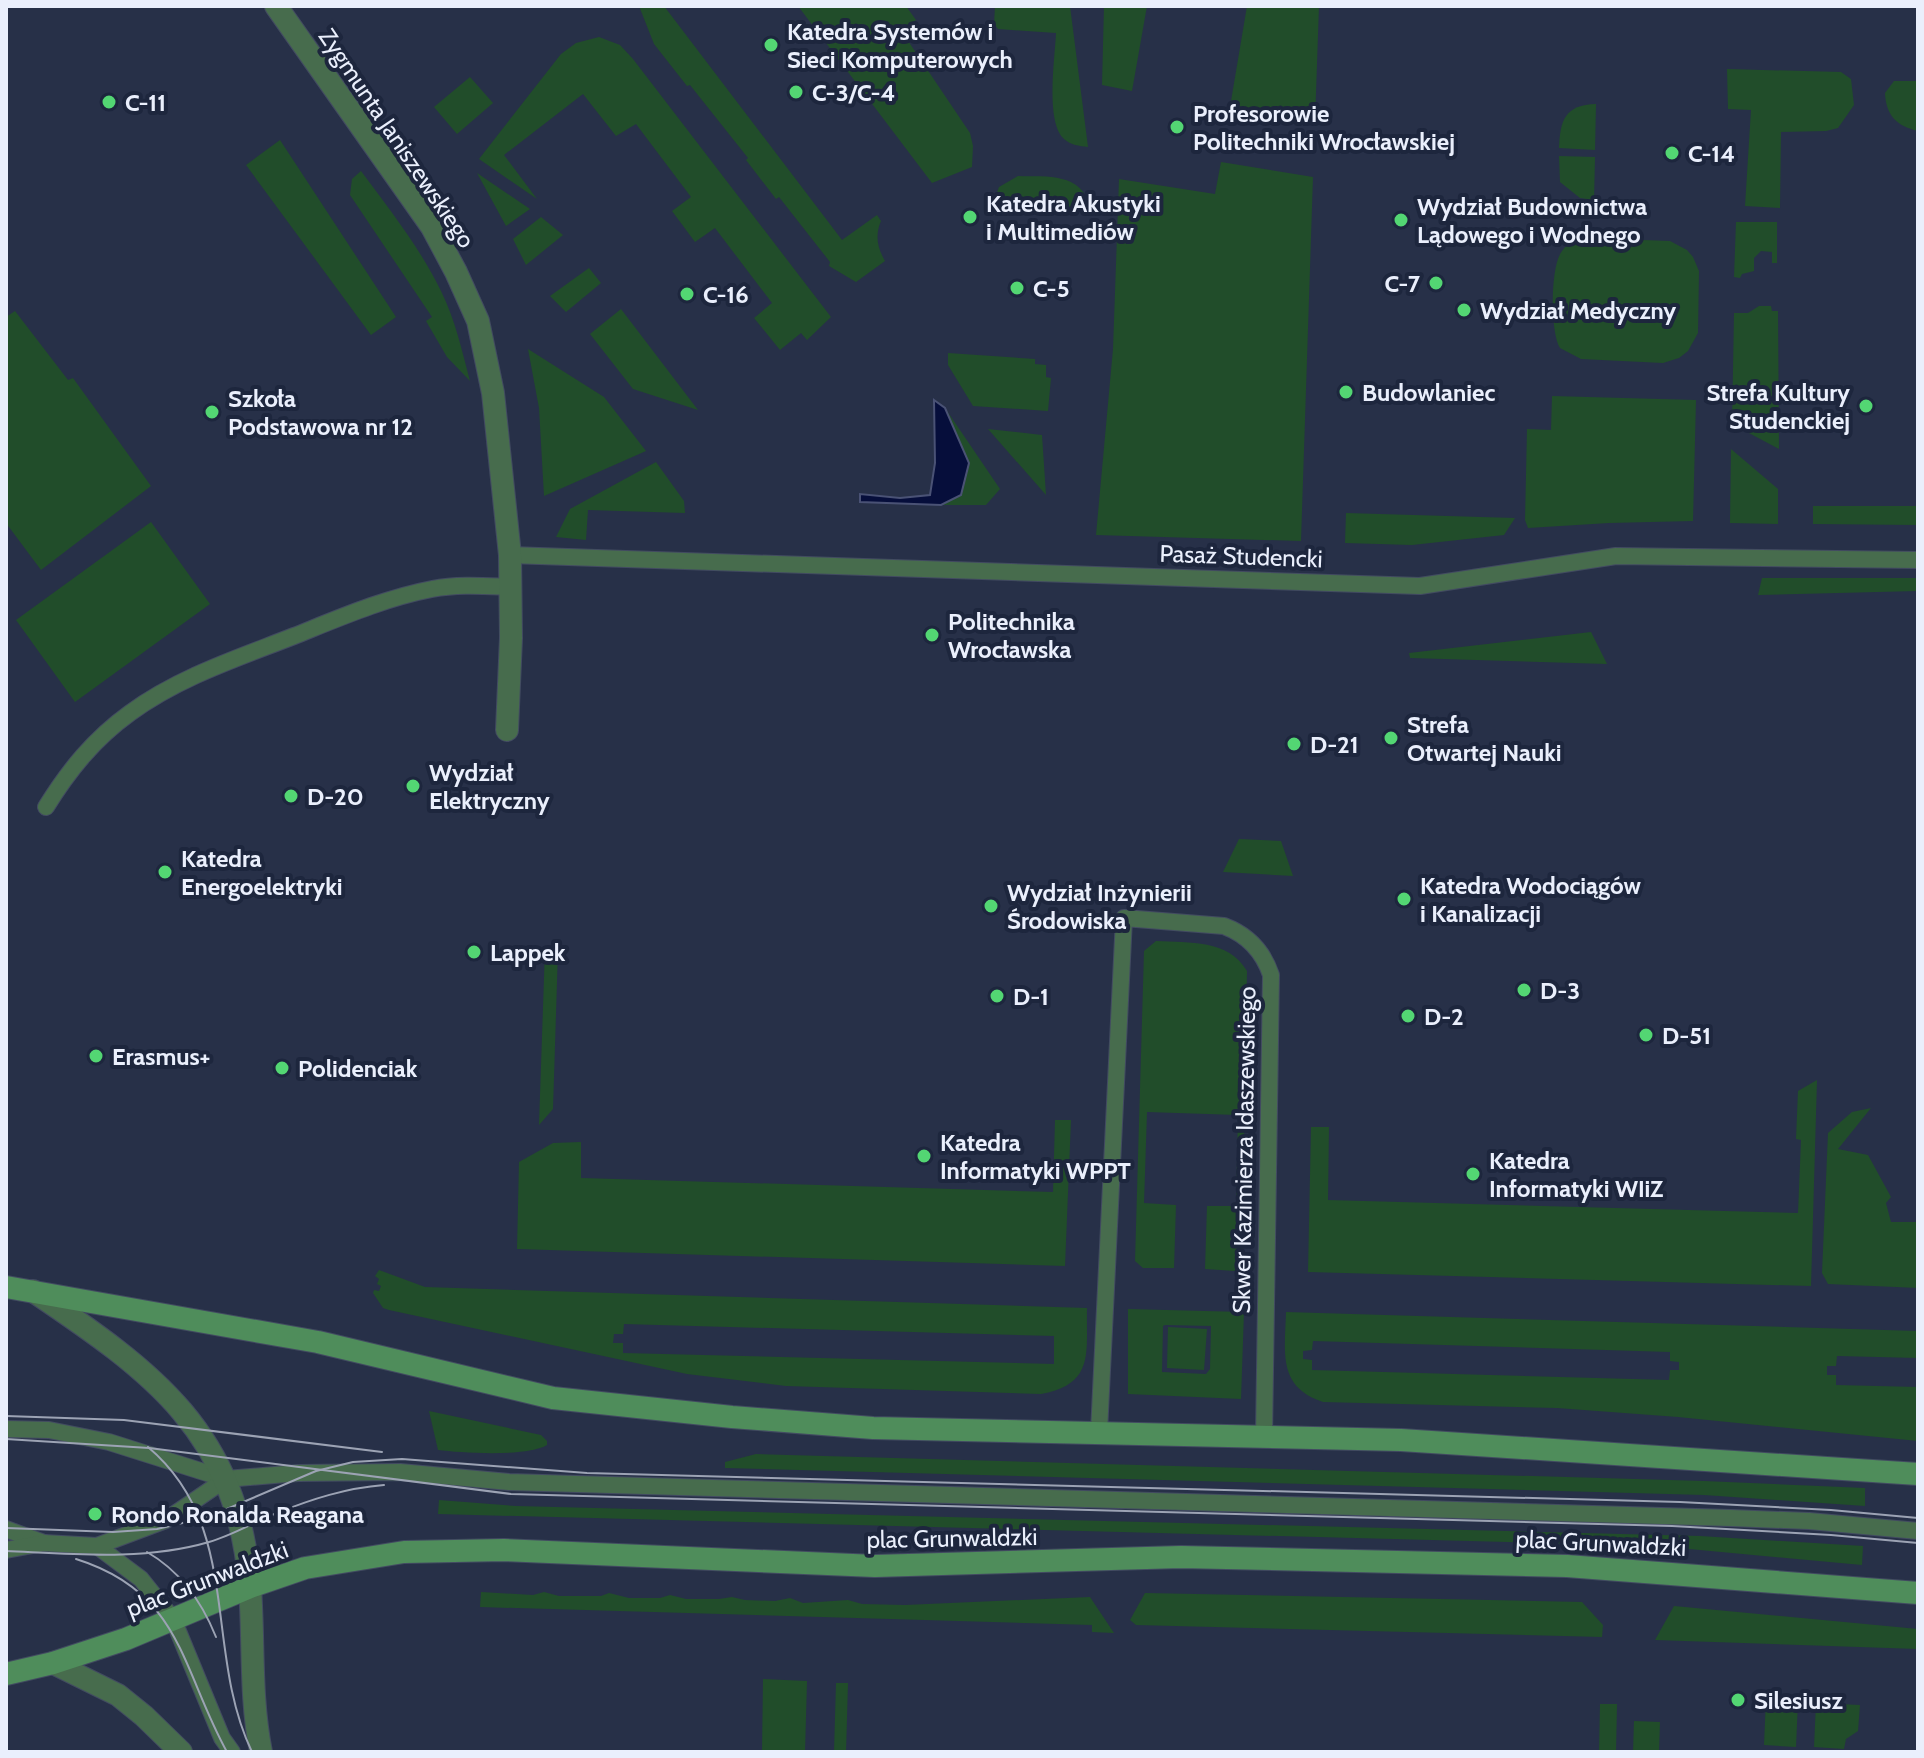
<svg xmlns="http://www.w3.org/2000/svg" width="1924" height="1758" font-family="Cabin,sans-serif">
	<rect width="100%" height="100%" fill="#273048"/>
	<g fill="#214d2a" fill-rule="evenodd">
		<path d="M639,6H664L842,240L877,215L881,221C875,235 877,247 885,261L856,282L829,266L830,262L779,197L776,199L746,160L748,158L690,85L687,86L654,44Z"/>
		<path d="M798,6H906L916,20L902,32L970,133L973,146L972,167L932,183Z"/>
		<path d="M995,6H1070L1088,147C1079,146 1071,145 1064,139C1045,122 1055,58 1056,33L998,29L994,24Z"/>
		<path d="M1104,6H1147L1132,91L1102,85Z"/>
		<path d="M1247,6H1319L1315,121L1230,107Z"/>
		<path d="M599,37L620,45L633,59L831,317L807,340L801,333L780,350L754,318L772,303L715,228L695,242L672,211L691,197L636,124L616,136L583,94L504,155L537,199L479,159L561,54L576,43Z"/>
		<path d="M1727,69L1841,72L1851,79L1854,105L1838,128L1826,131L1781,132L1780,208L1745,206L1751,110L1728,109Z"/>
		<path d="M470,77L493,103L457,134L434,107Z"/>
		<path d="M1894,81H1918V131C1896,126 1886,115 1885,93Z"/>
		<path d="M1596,104L1595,150L1559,148C1560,120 1565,105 1596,104Z"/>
		<path d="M280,140L396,317L371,335L246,165Z"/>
		<path d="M1559,156L1595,157L1594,200L1580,198L1560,182Z"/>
		<path d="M1221,162L1313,177L1301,541L1096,535L1113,349L1119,179L1215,194Z"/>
		<path d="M361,171C390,210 420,248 441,291C455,319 462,351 470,381L447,357L426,321L432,317L350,195L352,179Z"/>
		<path d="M477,173L530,209L506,226Z"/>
		<path d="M1018,176C1048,177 1081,172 1091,208L993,203L999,187Z"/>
		<path d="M541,217L563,235L526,265L513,239Z"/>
		<path d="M1736,222H1777V263H1772V252L1761,251L1754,258V271L1742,274L1740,278L1734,277Z"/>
		<path d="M1590,238L1670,241L1687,250L1693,257L1699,271L1698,333L1688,351L1679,358L1663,363L1581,359L1560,348C1550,332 1550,266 1562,251C1569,241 1579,239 1590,238Z"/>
		<path d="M589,268L601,283L566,312L550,296Z"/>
		<path d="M1759,306H1771L1772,311H1778L1779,449L1732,424L1734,313H1748Z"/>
		<path d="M621,309L698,410L633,389L590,334Z"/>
		<path d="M15,311L68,380L73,378L151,486L41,570L6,523V317Z"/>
		<path d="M528,349L604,397L646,451L544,496L539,408Z"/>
		<path d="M948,353L1035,359V364L1046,365V377L1051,378L1048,411L973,406L948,365Z"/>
		<path d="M1552,396L1696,400L1693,521L1609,523L1528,528L1525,520L1527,429L1551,430Z"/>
		<path d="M945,408L1000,489L986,505H941L961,495L969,463Z"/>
		<path d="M988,429L1042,435L1046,495Z"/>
		<path d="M1731,449L1778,489V524L1730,523Z"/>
		<path d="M656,462L684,501L685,513L588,510L586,540L556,537L570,509Z"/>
		<path d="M1813,506H1918V525L1813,524Z"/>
		<path d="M1346,513L1515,518L1504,535L1412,545L1345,543Z"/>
		<path d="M151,522L210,604L75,702L16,620Z"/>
		<path d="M1762,578H1918V591L1758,595Z"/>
		<path d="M1591,632L1607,664L1410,658L1409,653Z"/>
		<path d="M1239,839L1281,841L1293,876L1223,872Z"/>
		<path d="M1156,941C1190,943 1228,939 1247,971L1242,1263L1235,1271L1205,1269L1207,1206H1236L1238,1115L1147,1112L1144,1203L1176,1205L1174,1268H1143L1135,1261L1144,951Z"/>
		<path d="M554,947V950H558L553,1109L539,1125L545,948Z"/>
		<path d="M1817,1080L1811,1286L1308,1272L1311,1127H1329L1328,1200L1798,1213L1801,1140L1796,1139L1798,1091Z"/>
		<path d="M1871,1108L1838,1149L1868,1155L1891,1197L1886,1203L1891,1222H1918V1288L1828,1284L1822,1273L1828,1133L1852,1112Z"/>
		<path d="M1055,1120H1071L1065,1266L517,1249L519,1162L553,1143L581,1142V1178L1053,1192Z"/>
		<path d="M379,1270L425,1287L1087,1308C1086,1353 1095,1384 1041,1394L786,1386L687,1374L389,1310L383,1308L373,1293L374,1290L379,1291L381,1286L377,1284L379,1279L375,1276ZM624,1324L1054,1336V1364L623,1353V1343H613L614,1334H623Z"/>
		<path d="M1128,1309L1244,1312L1241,1399L1128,1394ZM1165,1325L1211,1326L1210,1369L1206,1374L1162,1372L1163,1326Z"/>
		<path d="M1286,1312L1918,1331V1358L1837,1356L1836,1366H1827V1375H1836V1385L1918,1387V1441L1678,1417L1557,1408L1323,1402C1277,1387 1285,1352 1286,1312ZM1313,1341L1670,1352V1361L1679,1362V1370H1670L1669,1380L1312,1370V1360L1303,1359V1351L1312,1350Z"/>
		<path d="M1168,1327L1207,1329L1204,1370L1167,1368Z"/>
		<path d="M429,1411L541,1435L547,1441V1445C527,1457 462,1453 438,1450Z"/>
		<path d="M756,1454L1704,1481L1865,1488V1506L1704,1495L725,1468V1462Z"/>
		<path d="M439,1500L516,1506L1700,1536L1863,1546L1862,1565L1657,1546L438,1514Z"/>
		<path d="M481,1592L533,1595L544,1592L559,1596H601L609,1593L629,1598H660L670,1595L686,1599H719L732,1597L745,1600L775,1601L790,1598L803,1603L848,1600L862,1604L905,1605L1090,1597L1114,1633L1092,1632V1625L480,1607Z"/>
		<path d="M1145,1593L1582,1602L1603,1625L1602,1637L1136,1625L1130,1620Z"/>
		<path d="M1674,1606L1918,1629V1649L1655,1640Z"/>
		<path d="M763,1679L807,1681L805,1752H762Z"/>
		<path d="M836,1683H848L846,1752H834Z"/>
		<path d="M1766,1699L1798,1701L1796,1747L1764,1745Z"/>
		<path d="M1816,1703L1860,1705L1858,1731L1846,1739L1844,1749L1814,1747Z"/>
		<path d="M1600,1704H1617L1616,1752H1599Z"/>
		<path d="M1634,1721L1660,1722L1659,1752H1633Z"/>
	</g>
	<path fill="#060e3b" stroke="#4a5275" stroke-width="2" d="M934,400L945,408L969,463L961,495L941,505L860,502V494L900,498L930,495L935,463Z"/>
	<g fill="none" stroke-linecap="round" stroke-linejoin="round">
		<g stroke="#424b61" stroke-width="18">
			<g id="service">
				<path d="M510,555L1420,586L1616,556L1918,560"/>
				<path d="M46,807C69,770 94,739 130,713C179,677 238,658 294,636C339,618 385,598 432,589C458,584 484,586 510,587"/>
				<path d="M6,1429L49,1430L109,1442L226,1479L298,1473L400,1472L509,1482L1731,1518L1809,1521L1918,1531"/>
				<path d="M1099,1432L1124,918L1224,926C1248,935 1263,951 1271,975L1264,1436"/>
				<path d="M6,1529L44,1543"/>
				<path d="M97,1546L141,1579L173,1619L222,1738L232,1752"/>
				<path d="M6,1550L44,1543L97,1546L166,1520L226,1479"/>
			</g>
		</g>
		<g stroke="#424b61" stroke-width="24">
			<path id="minor" d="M276,6L432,227L456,272L478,321L493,393L510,555L511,638L507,730"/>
		</g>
		<g stroke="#424b61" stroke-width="24">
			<g id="tertiary">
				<path d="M33,1291C153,1372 238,1432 250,1588C254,1643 250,1697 261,1752"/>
				<path d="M53,1663L118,1695L144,1716L181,1752"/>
			</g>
		</g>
		<g stroke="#424b61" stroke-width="24">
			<g id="secondary">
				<path d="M6,1287L318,1342L553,1398L732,1417L873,1428L1401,1440L1918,1474"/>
				<path d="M6,1674L53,1663L126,1639L250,1587L305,1568L404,1552L504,1550L875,1566L1181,1557L1567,1566L1918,1593"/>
			</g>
		</g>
		<use href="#service" stroke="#476c4d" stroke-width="16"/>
		<use href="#minor" stroke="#476c4d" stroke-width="22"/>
		<use href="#tertiary" stroke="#476c4d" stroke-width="22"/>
		<use href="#secondary" stroke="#4f8d5b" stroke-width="22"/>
		<g stroke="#9ca3b4" stroke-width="2">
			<path d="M6,1416L124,1420L382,1452"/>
			<path d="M6,1439L149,1448L511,1494L1672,1526L1831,1535L1918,1543"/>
			<path d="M148,1447C243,1527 203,1650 252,1752"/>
			<path d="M6,1528L113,1532L157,1529L208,1517L316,1471L353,1462L402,1459L587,1473L1680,1502L1831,1510L1918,1518"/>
			<path d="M6,1551C73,1554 144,1561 209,1542C233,1535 254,1522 277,1513C312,1499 346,1488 384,1485"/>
			<path d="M147,1552C180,1571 202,1602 216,1637"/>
			<path d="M76,1559C182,1592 181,1669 227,1752"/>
		</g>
	</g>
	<g fill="#53d673" stroke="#1d263d" stroke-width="3">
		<circle cx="771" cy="45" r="8"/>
		<circle cx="796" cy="92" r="8"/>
		<circle cx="109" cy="102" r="8"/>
		<circle cx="1177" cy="127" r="8"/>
		<circle cx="1672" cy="153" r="8"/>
		<circle cx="970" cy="217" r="8"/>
		<circle cx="1401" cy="220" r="8"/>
		<circle cx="1436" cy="283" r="8"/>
		<circle cx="1017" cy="288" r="8"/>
		<circle cx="687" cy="294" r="8"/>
		<circle cx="1464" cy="310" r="8"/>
		<circle cx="1346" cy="392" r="8"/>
		<circle cx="1866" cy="406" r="8"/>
		<circle cx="212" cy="412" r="8"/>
		<circle cx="932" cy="635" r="8"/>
		<circle cx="1391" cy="738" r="8"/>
		<circle cx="1294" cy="744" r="8"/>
		<circle cx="413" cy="786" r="8"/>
		<circle cx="291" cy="796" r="8"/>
		<circle cx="165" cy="872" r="8"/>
		<circle cx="1404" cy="899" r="8"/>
		<circle cx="991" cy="906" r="8"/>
		<circle cx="474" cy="952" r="8"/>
		<circle cx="1524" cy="990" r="8"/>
		<circle cx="997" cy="996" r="8"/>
		<circle cx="1408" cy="1016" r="8"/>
		<circle cx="1646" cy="1035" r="8"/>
		<circle cx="96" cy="1056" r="8"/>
		<circle cx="282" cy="1068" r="8"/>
		<circle cx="924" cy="1156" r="8"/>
		<circle cx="1473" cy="1174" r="8"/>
		<circle cx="95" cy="1514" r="8"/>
		<circle cx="1738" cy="1700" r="8"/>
	</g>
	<g text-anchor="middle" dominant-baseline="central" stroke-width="8" stroke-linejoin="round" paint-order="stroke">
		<g font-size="24" font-weight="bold" fill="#eaeffc" stroke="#1d263d" text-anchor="start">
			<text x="787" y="31">Katedra Systemów i<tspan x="787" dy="28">Sieci Komputerowych</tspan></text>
			<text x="812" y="92">C-3/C-4</text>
			<text x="125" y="102">C-11</text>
			<text x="1193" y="113">Profesorowie<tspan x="1193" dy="28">Politechniki Wrocławskiej</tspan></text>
			<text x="1688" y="153">C-14</text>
			<text x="986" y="203">Katedra Akustyki<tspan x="986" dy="28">i Multimediów</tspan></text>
			<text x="1417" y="206">Wydział Budownictwa<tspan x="1417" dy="28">Lądowego i Wodnego</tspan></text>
			<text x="1420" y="283" text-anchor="end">C-7</text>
			<text x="1033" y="288">C-5</text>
			<text x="703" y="294">C-16</text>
			<text x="1480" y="310">Wydział Medyczny</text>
			<text x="1362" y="392">Budowlaniec</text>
			<text x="1850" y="392" text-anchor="end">Strefa Kultury<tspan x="1850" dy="28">Studenckiej</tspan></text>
			<text x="228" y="398">Szkoła<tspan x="228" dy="28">Podstawowa nr 12</tspan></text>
			<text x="948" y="621">Politechnika<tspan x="948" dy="28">Wrocławska</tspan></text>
			<text x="1407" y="724">Strefa<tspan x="1407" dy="28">Otwartej Nauki</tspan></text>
			<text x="1310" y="744">D-21</text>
			<text x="429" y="772">Wydział<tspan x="429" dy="28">Elektryczny</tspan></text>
			<text x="307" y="796">D-20</text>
			<text x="181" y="858">Katedra<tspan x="181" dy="28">Energoelektryki</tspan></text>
			<text x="1420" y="885">Katedra Wodociągów<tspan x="1420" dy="28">i Kanalizacji</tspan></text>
			<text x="1007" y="892">Wydział Inżynierii<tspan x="1007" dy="28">Środowiska</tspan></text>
			<text x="490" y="952">Lappek</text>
			<text x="1540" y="990">D-3</text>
			<text x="1013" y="996">D-1</text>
			<text x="1424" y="1016">D-2</text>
			<text x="1662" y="1035">D-51</text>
			<text x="112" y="1056">Erasmus+</text>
			<text x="298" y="1068">Polidenciak</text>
			<text x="940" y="1142">Katedra<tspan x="940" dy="28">Informatyki WPPT</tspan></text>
			<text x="1489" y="1160">Katedra<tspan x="1489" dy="28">Informatyki WIiZ</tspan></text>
			<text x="111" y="1514">Rondo Ronalda Reagana</text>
			<text x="1754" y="1700">Silesiusz</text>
		</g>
		<g font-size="24" fill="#eaeffc" stroke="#1d263d">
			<text transform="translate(397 138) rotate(56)">Zygmunta Janiszewskiego</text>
			<text transform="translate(1241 556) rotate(2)">Pasaż Studencki</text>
			<text transform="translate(1244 1150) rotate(-89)">Skwer Kazimierza Idaszewskiego</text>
			<text transform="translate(952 1538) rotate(-1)">plac Grunwaldzki</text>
			<text transform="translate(1601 1543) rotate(3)">plac Grunwaldzki</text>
			<text transform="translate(207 1579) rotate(-21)">plac Grunwaldzki</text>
		</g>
	</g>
	<rect width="1924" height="1758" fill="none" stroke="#eaeffc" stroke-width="16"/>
</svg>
